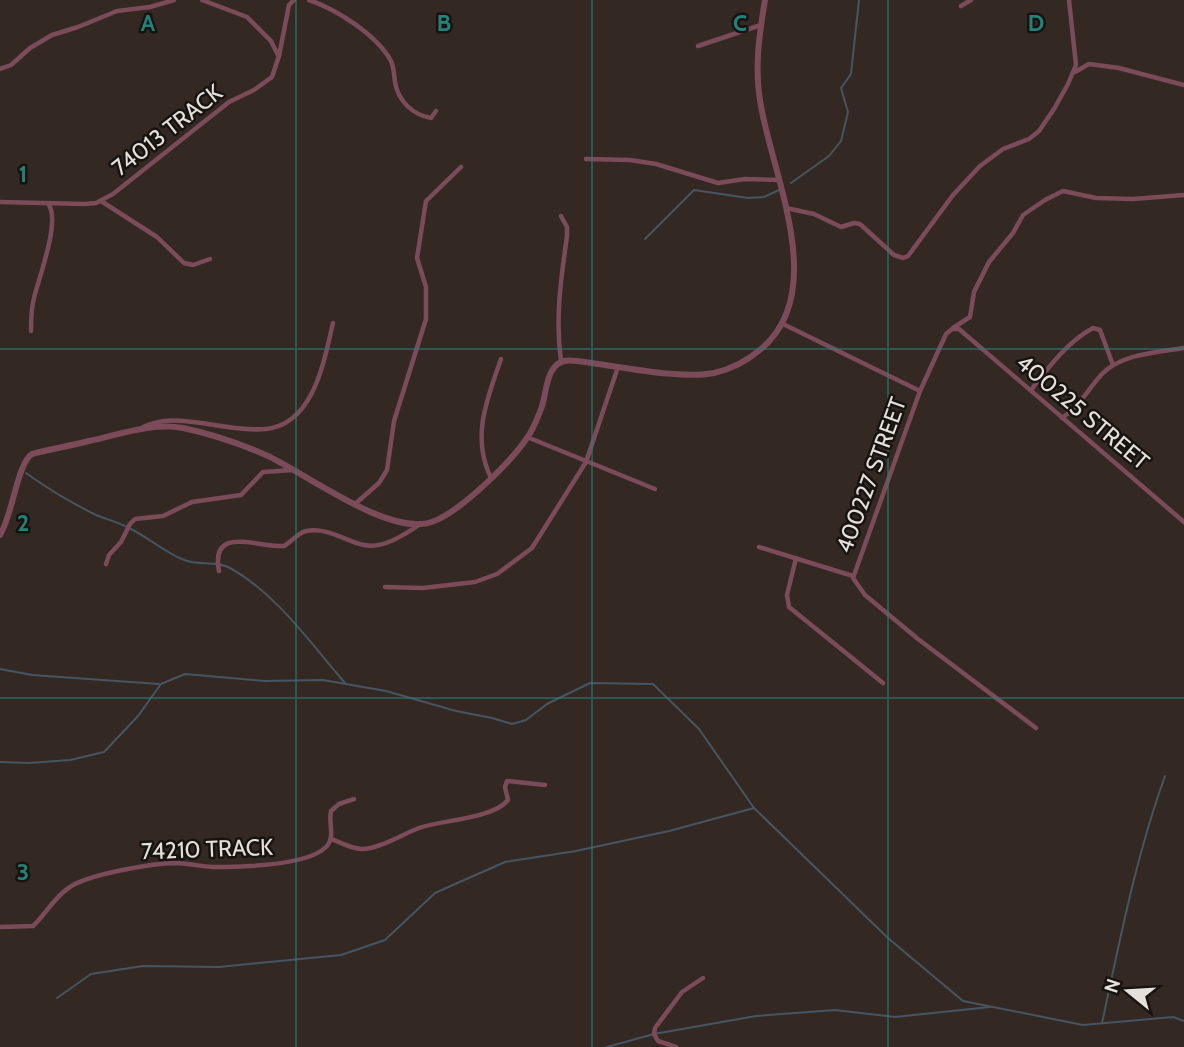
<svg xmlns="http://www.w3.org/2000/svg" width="1184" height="1047" font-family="Cabin,sans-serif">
	<rect width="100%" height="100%" fill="#332922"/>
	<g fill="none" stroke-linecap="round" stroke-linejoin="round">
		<g stroke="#455562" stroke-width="2">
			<path d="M791,183L829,156L841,141L848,112L841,88L851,74L859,0"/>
			<path d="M645,239L694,190L748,198L764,197L779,190"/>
			<path d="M26,473C48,489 70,502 94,514C105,519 118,522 129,528C148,537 164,552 184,560C200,566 215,560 230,568C277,594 311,644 346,684"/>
			<path d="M0,669L32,675L159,684"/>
			<path d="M0,762L29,763L70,760L104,752L138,716L161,684L185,674L264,681L323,680L386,691L456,711L492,718L512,724L526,720L547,704L590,683L653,684L699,729L754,808L889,939L963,1001L1083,1025L1173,1017L1184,1021"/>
			<path d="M57,998L91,974L143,966L219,967L341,955L385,940L435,893L505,862L576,851L669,831L754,808"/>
			<path d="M1102,1023C1120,940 1136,856 1165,776"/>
			<path d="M607,1047L654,1034L756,1016L835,1010L895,1017L990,1007"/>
		</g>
		<g stroke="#7b4b5a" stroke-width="4.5">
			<path d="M202,0L247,17L271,41L278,55"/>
			<path d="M309,0C336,9 377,35 391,61C394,68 394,75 395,82C398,101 413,115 431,118L436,111"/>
			<path d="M961,6L971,0"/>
			<path d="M698,46L761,25"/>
			<path d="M0,69L11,65L30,48L52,35L78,27L117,11L150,7L174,0"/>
			<path d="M1075,72L1089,64L1119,68L1184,85"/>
			<path d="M586,159L630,160L656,164L718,183L745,179L779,180"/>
			<path d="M101,201L157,237L184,263L193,265L210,259"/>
			<path d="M0,202L85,204L96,203L113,194L229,102L254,90L272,77L279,56L289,5L294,0"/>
			<path d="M786,208L814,214L841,227L854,223L860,224L894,255L903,258L908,256L953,195L980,166L1003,149L1029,139L1039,131L1054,109L1068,84L1076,65L1069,0"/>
			<path d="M561,216L567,227V236C561,278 555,319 561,361"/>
			<path d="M783,324L920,391"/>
			<path d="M953,328L970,317L974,292L989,262L1013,233L1023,215L1045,200L1063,191L1096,198L1133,199L1184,195"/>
			<path d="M31,331C31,320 31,309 34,298C39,277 60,223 49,205"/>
			<path d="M1031,390C1048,368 1067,342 1093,328L1100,330L1113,365"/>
			<path d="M1062,418C1080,406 1088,389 1102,374C1121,354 1158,352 1184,348"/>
			<path d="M143,427C162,418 181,420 201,423C222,426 245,431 266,429C314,424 324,361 333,323"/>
			<path d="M527,437L655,489"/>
			<path d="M491,478C471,437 487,399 501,359"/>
			<path d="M355,504L379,483L387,470L394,421L426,319V287L417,258L426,201L461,167"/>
			<path d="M759,547L853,576"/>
			<path d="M796,558L787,595L789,607L883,683"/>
			<path d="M106,564L109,555L121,542L130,524L135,519L163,516L192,502L241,495L263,472L293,470"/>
			<path d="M219,571C210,524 259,548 284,546C291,542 298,533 306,531C328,527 345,541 364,545C383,549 404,535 419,525"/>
			<path d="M385,587L423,588L475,582L497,574L532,548L586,462L618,367"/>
			<path d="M1036,728L918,639L865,595L853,578L920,391L946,334L952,329H959L1184,522"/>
			<path d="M331,839C340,842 352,849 362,849C379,849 403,834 419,828C441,820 493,819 508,800L505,787L507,781L545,785"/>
			<path d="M0,927L33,926C46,914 54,897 70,887C89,874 150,864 174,863C187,863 199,866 212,867C238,867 307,866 326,847C336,837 328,823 331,811L339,804L354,799"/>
			<path d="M676,1047L658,1041L654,1034L655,1028L682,992L703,978"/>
		</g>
		<path stroke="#7b4b5a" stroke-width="6" d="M0,535C13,514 17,464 32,454C50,449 70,446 89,441C118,435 152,422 183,428C212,434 241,444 268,456C308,475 390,537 432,522C460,512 510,463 527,438C533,430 537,419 541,409C546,397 545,380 553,369C559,360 567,360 576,361C615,365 678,380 714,373C732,369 747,361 761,349C829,292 773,177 761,106C754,70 759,36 765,0"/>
	</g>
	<path fill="none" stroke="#248179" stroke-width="2" stroke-opacity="0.55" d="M296,0V1047M592,0V1047M888,0V1047M0,349H1184M0,698H1184"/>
	<g text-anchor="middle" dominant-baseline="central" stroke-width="5" stroke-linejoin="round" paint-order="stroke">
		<g font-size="23" fill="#e6e0db" stroke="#171310">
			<text transform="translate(167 130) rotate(-38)">74013 TRACK</text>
			<text transform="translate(1083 412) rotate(40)">400225 STREET</text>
			<text transform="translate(871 475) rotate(-70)">400227 STREET</text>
			<text transform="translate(207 849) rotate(-2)">74210 TRACK</text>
		</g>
	</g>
	<g font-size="23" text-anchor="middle" font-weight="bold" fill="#248179" stroke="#171310" stroke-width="5" stroke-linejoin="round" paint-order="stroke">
		<text x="148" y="31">A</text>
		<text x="444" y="31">B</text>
		<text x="740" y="31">C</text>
		<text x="1036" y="31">D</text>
		<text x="23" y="182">1</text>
		<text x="23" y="531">2</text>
		<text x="23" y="880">3</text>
	</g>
	<g transform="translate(1128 991) rotate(288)" stroke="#171310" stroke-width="5" paint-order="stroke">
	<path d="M0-5L12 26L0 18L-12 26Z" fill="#e6e0db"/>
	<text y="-10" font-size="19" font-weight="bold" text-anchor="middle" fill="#e6e0db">N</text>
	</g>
</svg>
